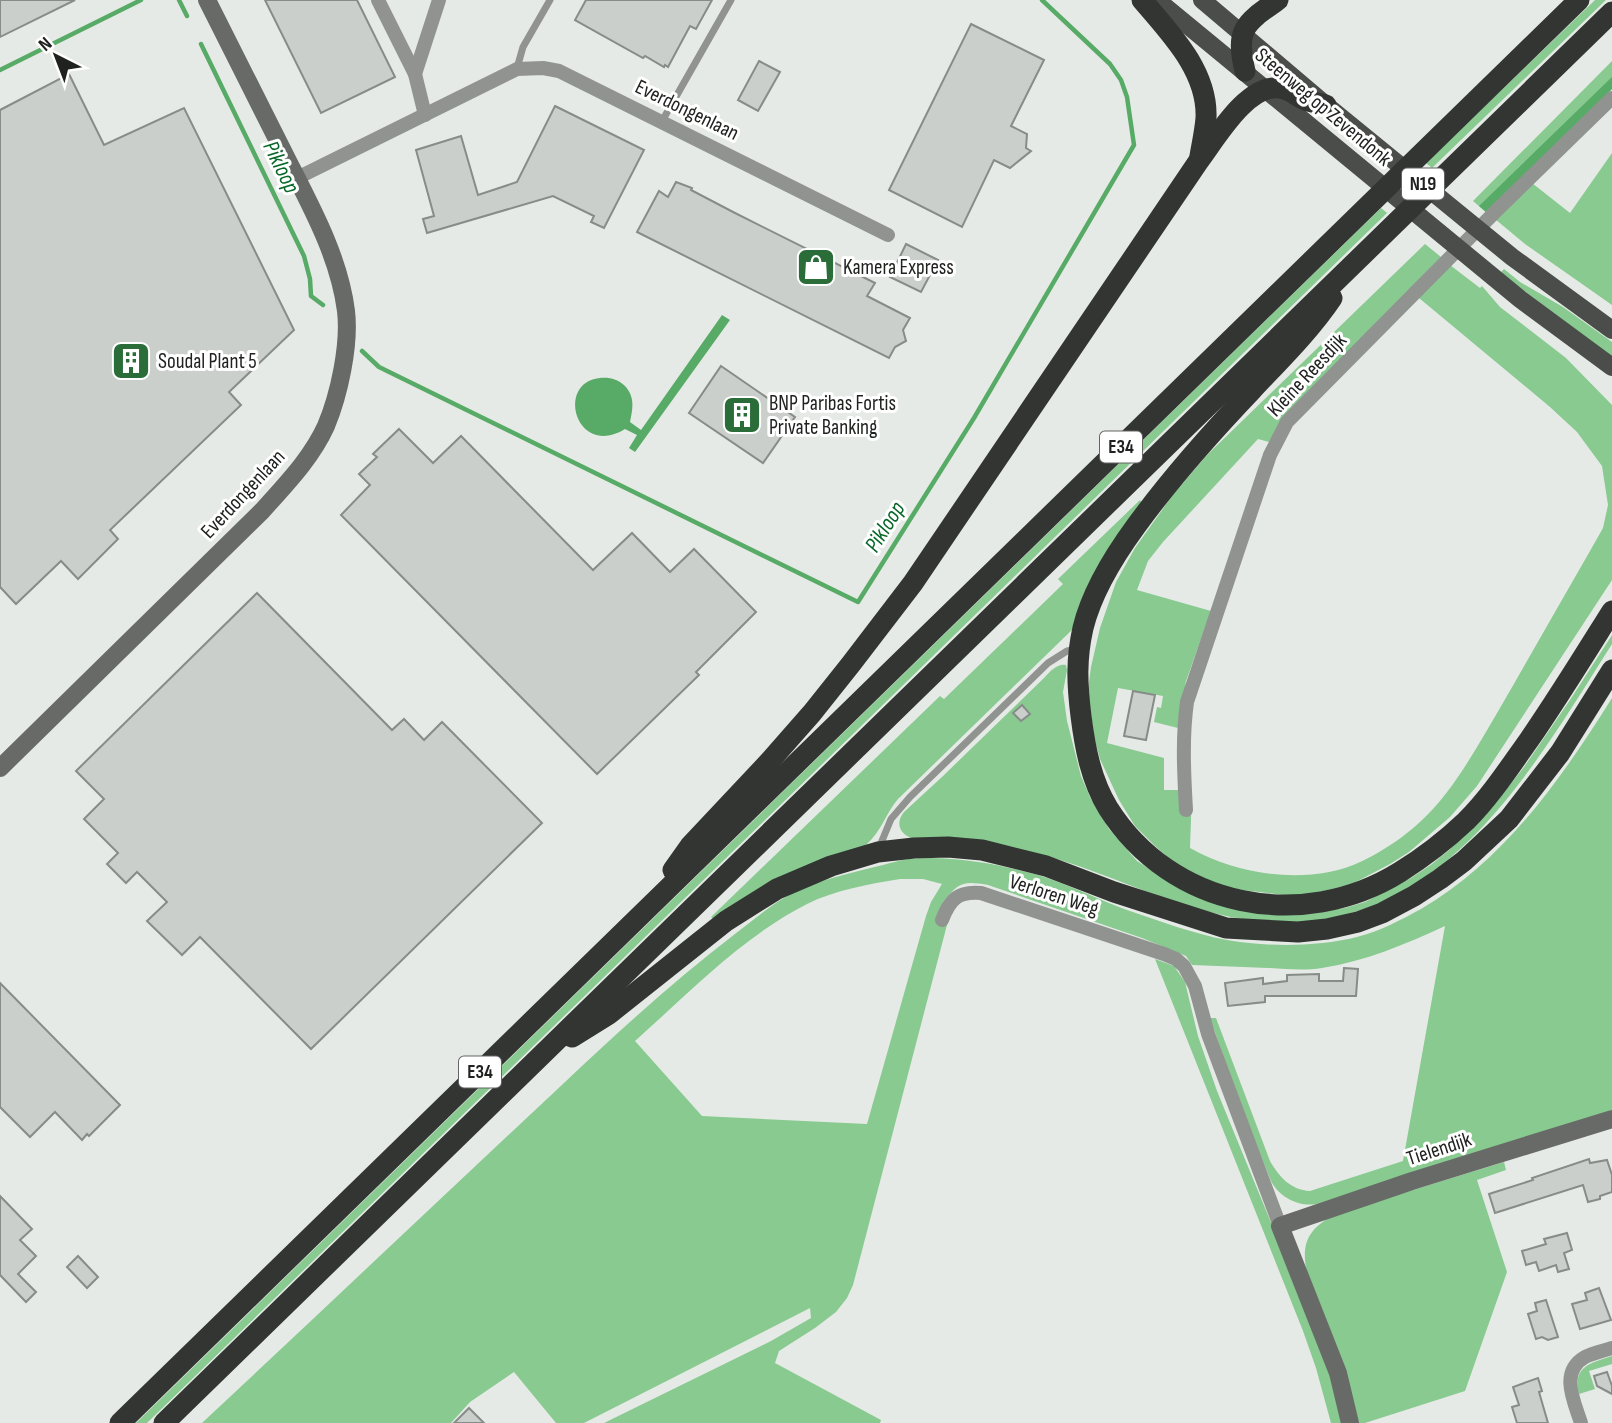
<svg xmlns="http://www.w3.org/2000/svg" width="1612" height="1423" font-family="'Sofia Sans Condensed',sans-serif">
	<rect width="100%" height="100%" fill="#e6eae6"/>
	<g fill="#88ca90" fill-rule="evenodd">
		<path d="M1595,0H1606L1432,168L1426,163Z"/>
		<path d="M1612,61V89L1487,213L1473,201Z"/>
		<path d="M1612,153V305L1525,244L1495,219L1532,183L1570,213Z"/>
		<path d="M1381,208L1387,213L147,1423H136Z"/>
		<path d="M1425,244L1441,257L1285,418L1269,442L1258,439L1163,542L1148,561L1137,590L1211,611L1186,681L1178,728L1154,722L1157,707L1161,708L1163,696L1118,688L1107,743L1164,758V790H1192L1190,848C1231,871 1283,881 1329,872C1360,867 1399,842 1421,821C1453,792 1478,745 1500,708C1530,656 1560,603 1590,551L1603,528L1608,505L1602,466L1577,432L1550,407L1419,298L1450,265L1480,288L1482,286L1500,307L1566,358L1612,405V580L1477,786L1450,817L1409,852L1390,864L1352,884L1300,897L1226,888L1178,866L1155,846L1135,826L1119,800L1100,759L1094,737L1088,690L1091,667L1100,628L1116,582L1135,548L1172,496L1208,454Z"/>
		<path d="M1504,269L1520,282L1563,307L1612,342V357L1503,275L1501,272Z"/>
		<path d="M1140,500L1143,505L1077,625L898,799C886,813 881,832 866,845L716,921L711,917L940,696L944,699L1063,584L1058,579Z"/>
		<path d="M1612,635V644C1526,780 1432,948 1243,919C1178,909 1119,878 1057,859C1042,854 1025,854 1010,852C978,847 947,843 915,839C901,836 894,824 904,812L943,776L1045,677C1050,671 1058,663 1066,665L1067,670L1063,692L1067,721L1081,776L1090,797L1109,829L1137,861L1171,883L1300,913L1345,908L1365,902L1411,878L1432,864L1448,851L1498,800L1524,767L1570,700Z"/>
		<path d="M1612,698V1110L1317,1204C1299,1207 1280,1198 1271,1181L1240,1104L1210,1018H1216L1270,1161C1279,1177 1291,1190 1310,1191L1403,1161L1445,926C1406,944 1366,961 1322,968C1304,971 1286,969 1268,968C1243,967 1218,966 1192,965L1186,956L1142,938L988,885C963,881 959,882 943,902L948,921L853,1285L847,1298L836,1312L815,1328L779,1351L775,1363L881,1420L880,1423H604L771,1341L811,1318L810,1308L584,1423H556L514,1372L470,1402L451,1423H202C323,1310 443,1196 564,1083C619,1031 675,980 735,934C757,917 781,896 808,886C832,877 858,871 883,865C891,863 900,860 909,859C950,855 998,864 1038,875C1068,884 1097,899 1127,910C1160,921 1194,934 1227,940C1269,947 1316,947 1357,937C1380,931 1401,920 1421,909C1505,860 1561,779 1612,698ZM900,879H923L942,884L931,902L926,916L867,1124L702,1116L635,1041C689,993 742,937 807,904C835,890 869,884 900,879Z"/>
		<path d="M1155,959L1174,966L1185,982L1198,1036L1217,1091L1311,1320L1332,1380L1342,1423H1331L1316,1368L1303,1331Z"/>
		<path d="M1504,1162L1506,1170L1477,1180L1507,1272L1465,1391L1365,1423H1359L1343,1362L1307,1273C1300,1241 1310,1227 1338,1213Z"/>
		<path d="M1612,1356V1364L1589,1371L1595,1389L1579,1394C1572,1366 1591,1363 1612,1356Z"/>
	</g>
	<g fill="#57ab66">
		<path d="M1612,77V89L1487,213L1479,206Z"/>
		<path d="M722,315L730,320L635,452L629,448L637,435L625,429C576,459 555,382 600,378C609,377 618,379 625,386C635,397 633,408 630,422L641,430Z"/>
	</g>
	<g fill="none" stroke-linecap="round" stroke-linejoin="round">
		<g stroke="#57ab66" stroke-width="4.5">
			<path d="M179,0L187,16"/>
			<path d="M201,44L304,256L310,279L311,296L323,305"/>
			<path d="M0,70L141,0"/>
			<path d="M362,351L379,367L858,602L974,418L1134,145L1127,97L1121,80L1110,64L1042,0"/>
		</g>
	</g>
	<g fill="#cacfcb" stroke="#878c88" stroke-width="2">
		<path d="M0,0H75L0,37Z"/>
		<path d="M265,0H357L395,77L321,113Z"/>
		<path d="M586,0H712L696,29L690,26L668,67L665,65L664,67L645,56L643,58L575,20Z"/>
		<path d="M971,24L1044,60L1011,126L1027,134L1026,148L1031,151L1010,168L994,160L962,227L889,190Z"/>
		<path d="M759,61L780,72L758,111L738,100Z"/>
		<path d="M69,74L104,145L184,108L294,330L229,392L241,405L110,530L118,539L78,579L61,561L16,604L0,587V110Z"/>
		<path d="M555,106L644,150L604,228L591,222L594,216L553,196L427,233L423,219L434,216L416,150L461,136L478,195L517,182Z"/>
		<path d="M676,182L692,188L691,190L735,213L875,283L867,296L910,318L903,330L906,341L895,347L889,358L637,232L659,191L668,197Z"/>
		<path d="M906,244L938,260L921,292L890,277Z"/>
		<path d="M721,366L795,417L763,463L689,413Z"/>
		<path d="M399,429L433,463L461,436L593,570L632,533L670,572L694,549L756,612L696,672L699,675L597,774L341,515L370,485L359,474L377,457L373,454Z"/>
		<path d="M257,593L392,730L404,719L424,740L442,722L542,823L311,1049L200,937L182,955L147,921L167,902L137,872L126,883L107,864L118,853L84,819L104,799L76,771Z"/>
		<path d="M1133,691L1155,695L1146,740L1124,736Z"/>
		<path d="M1022,705L1030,714L1021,721L1013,713Z"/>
		<path d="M1344,968L1358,969L1356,996H1265V1002L1228,1006L1225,983L1263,978V984L1287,981V975L1319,974V981H1343Z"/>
		<path d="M0,983L120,1105L89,1136L87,1134L82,1140L55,1112L30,1137L0,1107Z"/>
		<path d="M1589,1159L1590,1163L1607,1160L1612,1175V1192L1600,1196V1199L1588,1202L1583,1185L1495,1213L1489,1194L1533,1180L1532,1178Z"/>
		<path d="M0,1196L32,1229L20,1240L36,1256L18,1274L36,1292L26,1302L0,1275Z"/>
		<path d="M1567,1233L1572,1250L1564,1253L1569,1269L1558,1272L1556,1265L1539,1271L1536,1262L1526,1265L1522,1251L1546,1244L1544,1239Z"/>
		<path d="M78,1256L98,1277L87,1288L67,1267Z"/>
		<path d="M1599,1288L1611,1320L1580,1329L1572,1304L1587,1300L1585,1293Z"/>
		<path d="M1546,1300L1558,1337L1548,1340L1542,1337L1536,1339L1528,1314L1537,1311L1535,1303Z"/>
		<path d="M1607,1372L1612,1386V1394L1597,1386L1594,1376Z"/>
		<path d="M1538,1378L1542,1391L1539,1392L1548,1423H1517L1512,1407L1519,1405L1513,1387Z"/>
		<path d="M469,1408L484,1423H454Z"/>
	</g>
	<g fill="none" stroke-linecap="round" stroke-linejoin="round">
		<g stroke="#919391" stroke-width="7">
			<path d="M517,68L523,47L550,0"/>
			<path d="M661,123L731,0"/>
			<path d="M879,848L891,819L910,797L1048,663L1067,651L1077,649"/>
		</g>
		<g stroke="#919391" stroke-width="14">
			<path d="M378,0L415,74L425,115"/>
			<path d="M415,74L439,0"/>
			<path d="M297,178L517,69L543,68L559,71L888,235"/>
			<path d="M1186,810C1184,774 1182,738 1187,702L1270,455L1287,422L1497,210L1612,98"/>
			<path d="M942,920C950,899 958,891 981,893L1164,954L1176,959L1184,966L1195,986L1208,1034L1280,1226"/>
			<path d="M1581,1423C1574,1401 1559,1372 1585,1357C1593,1353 1603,1351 1612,1348"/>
		</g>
		<g stroke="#676a67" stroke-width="18">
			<path d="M0,768L262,511C285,485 311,459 326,426C339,395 350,345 346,311C339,255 309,203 284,153C258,102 233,51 207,0"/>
			<path d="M1350,1423L1338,1373L1280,1226L1412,1181L1612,1119"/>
		</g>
		<g stroke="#4a4d4a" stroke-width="18">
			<path d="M1157,0L1520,299L1612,367"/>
			<path d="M1202,0L1326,105L1512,257L1612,330"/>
		</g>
		<g stroke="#323532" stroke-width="21">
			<path d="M1142,0C1170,33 1208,71 1206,118C1205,131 1202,144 1200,156"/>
			<path d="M1245,71C1235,29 1245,23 1278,0"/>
			<path d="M1332,298C1309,332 1280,360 1252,390C1211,433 1171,478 1136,526C1114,556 1092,591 1083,628C1076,659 1077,684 1081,716C1085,748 1091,780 1108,808C1171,908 1302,933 1400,872C1424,857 1446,840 1466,821C1490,797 1509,768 1529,740C1558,698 1585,654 1612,611"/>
			<path d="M673,870L690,846L768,763L812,713L851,664L913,583L1198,162C1215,140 1247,83 1280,88C1290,89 1296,96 1305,100C1311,102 1319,103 1326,105"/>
			<path d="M572,1037L609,1014L726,921L777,889L831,866L878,852L914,848L948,847L982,850L1046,866L1114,892L1226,928L1298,932L1327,929L1358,922L1382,913L1414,896L1440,879L1464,861L1509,819L1560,753L1612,670"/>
			<path d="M120,1423L1579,0"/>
			<path d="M164,1423L1612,12"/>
		</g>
	</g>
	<defs>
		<g id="shop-square" transform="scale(2.0125)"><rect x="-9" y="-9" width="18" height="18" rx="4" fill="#2a6d38" stroke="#fff"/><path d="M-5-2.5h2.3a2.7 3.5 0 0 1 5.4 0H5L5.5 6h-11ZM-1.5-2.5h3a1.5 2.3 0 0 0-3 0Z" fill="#fff"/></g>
		<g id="building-square" transform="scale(2.0125)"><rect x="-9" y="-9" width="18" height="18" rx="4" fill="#2a6d38" stroke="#fff"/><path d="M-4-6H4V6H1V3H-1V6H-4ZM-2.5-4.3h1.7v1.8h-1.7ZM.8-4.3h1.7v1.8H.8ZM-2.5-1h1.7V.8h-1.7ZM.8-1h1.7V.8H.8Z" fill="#fff"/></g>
	</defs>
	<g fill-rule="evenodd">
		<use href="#shop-square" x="816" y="267"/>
		<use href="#building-square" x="131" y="361"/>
		<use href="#building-square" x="742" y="415"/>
	</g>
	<g text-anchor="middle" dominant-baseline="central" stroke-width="6" stroke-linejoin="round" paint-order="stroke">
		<g fill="#fff" stroke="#636463" stroke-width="2">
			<rect x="1402" y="168.5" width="42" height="31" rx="5"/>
			<rect x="1100" y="431.5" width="42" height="31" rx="5"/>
			<rect x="459" y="1056.5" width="42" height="31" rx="5"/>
		</g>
		<g font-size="19" font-weight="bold" fill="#202220">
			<text x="1423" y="184">N19</text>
			<text x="1121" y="447">E34</text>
			<text x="480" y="1072">E34</text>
		</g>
		<g font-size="21" fill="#202220" stroke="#fff">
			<text transform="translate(1323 107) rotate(40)">Steenweg op Zevendonk</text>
			<text transform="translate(687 110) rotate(26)">Everdongenlaan</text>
			<text transform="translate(1307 375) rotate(-47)">Kleine Reesdijk</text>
			<text transform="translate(243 494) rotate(-47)">Everdongenlaan</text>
			<text transform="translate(1054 895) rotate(18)">Verloren Weg</text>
			<text transform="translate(1439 1149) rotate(-18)">Tielendijk</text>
		</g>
		<g font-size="21" fill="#202220" stroke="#fff" text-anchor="start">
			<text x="843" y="267">Kamera Express</text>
			<text x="158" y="361">Soudal Plant 5</text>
			<text x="769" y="403">BNP Paribas Fortis<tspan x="769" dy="24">Private Banking</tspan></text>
		</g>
		<g font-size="23" font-style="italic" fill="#086828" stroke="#fff">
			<text transform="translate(281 167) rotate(64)">Pikloop</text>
			<text transform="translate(885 527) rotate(-58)">Pikloop</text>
		</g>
	</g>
	<g transform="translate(56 56) rotate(318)" stroke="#ffffff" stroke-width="5" paint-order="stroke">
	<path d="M0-5L12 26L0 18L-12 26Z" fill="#202220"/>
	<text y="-10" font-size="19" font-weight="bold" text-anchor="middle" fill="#202220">N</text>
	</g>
</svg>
